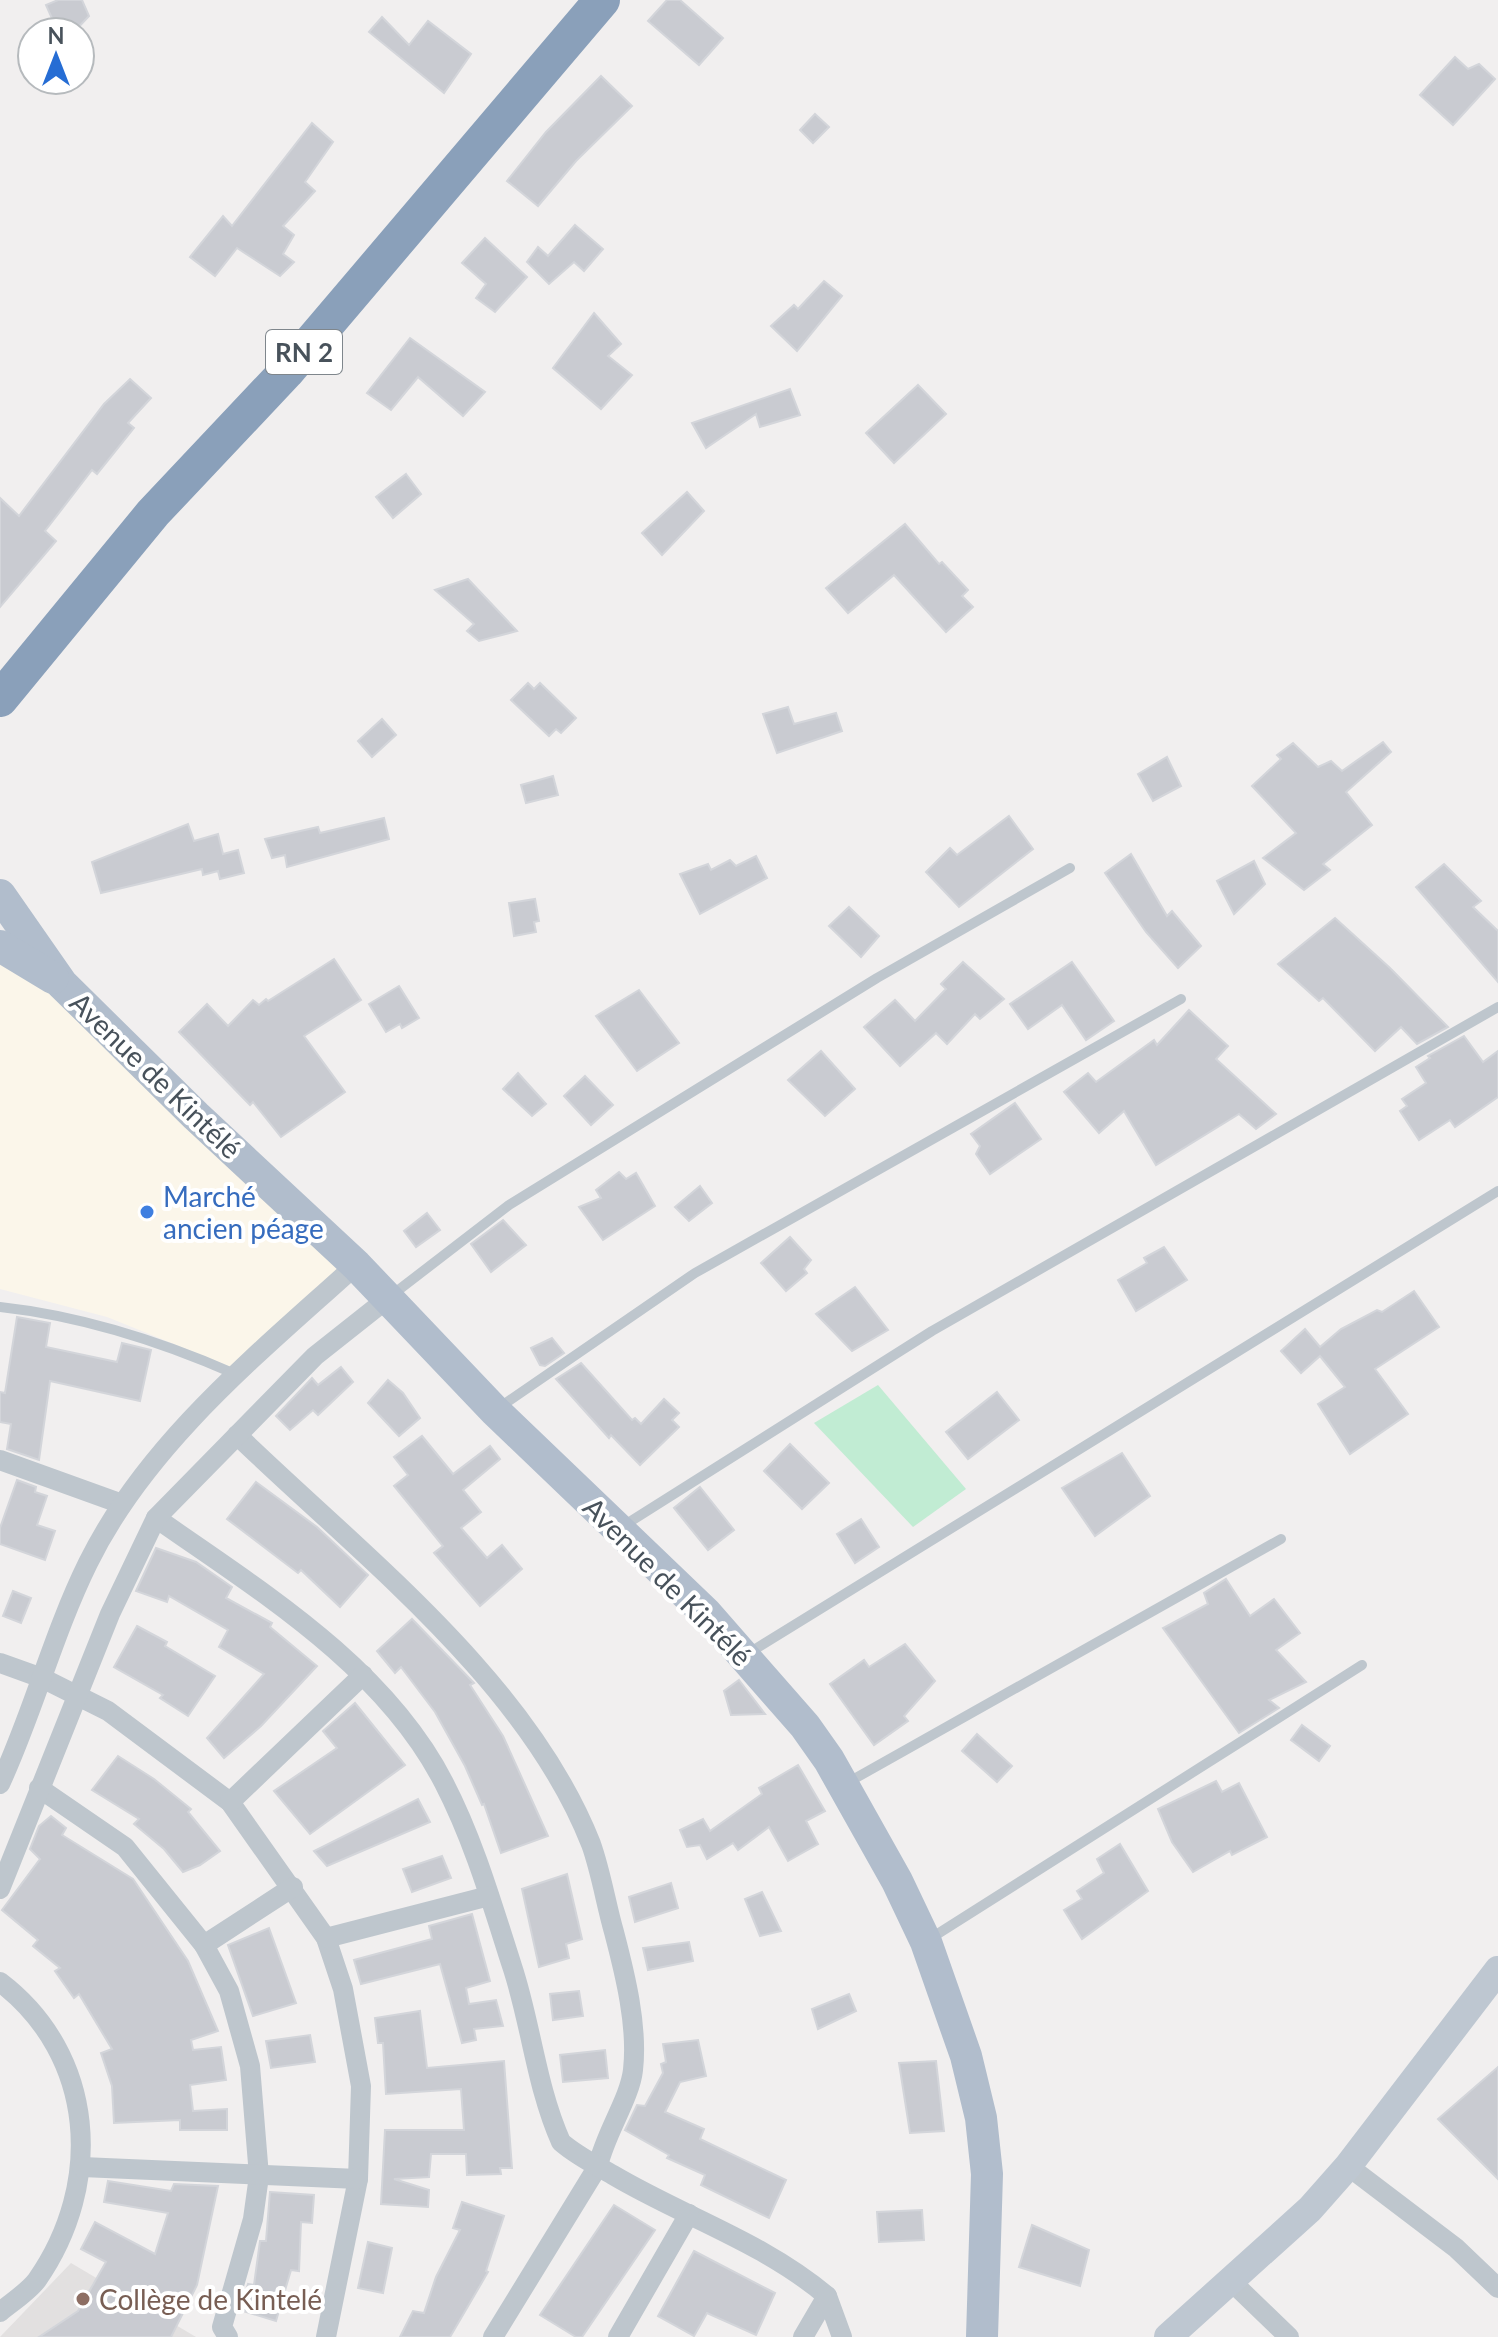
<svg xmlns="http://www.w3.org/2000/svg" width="1498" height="2337" font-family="Lato,sans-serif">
	<rect width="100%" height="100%" fill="#f1efef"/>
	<path fill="#fbf6ea" d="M0,953L51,986L348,1264L236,1369L107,1317L0,1289Z"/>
	<path fill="#e2e0e0" d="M71,2263L196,2337H0Z"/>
	<path fill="#c1ecd3" d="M878,1385L966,1489L913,1527L814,1423Z"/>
	<g fill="#c9cbd1" stroke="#d3d5da" stroke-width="2">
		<path d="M58,0H82L89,16L74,32H58L46,5Z"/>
		<path d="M667,0H680L723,38L699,65L648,21Z"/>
		<path d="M382,17L409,45L428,21L471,54L444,93L369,32Z"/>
		<path d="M1455,57L1468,69L1479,64L1495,79L1453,125L1420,95Z"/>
		<path d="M601,76L632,106L576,161L538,206L507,181L546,132Z"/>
		<path d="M815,114L829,127L813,143L800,130Z"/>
		<path d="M312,123L333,142L305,182L315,191L283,226L294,235L283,254L294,262L280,276L237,248L215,276L190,257L223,216L232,226Z"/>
		<path d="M575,225L603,249L584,271L574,262L549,284L527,262L538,247L548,256Z"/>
		<path d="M485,238L527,277L495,312L476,298L486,284L462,263Z"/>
		<path d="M824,281L842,296L797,351L771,326L794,305L798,309Z"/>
		<path d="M594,313L621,344L608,356L632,375L601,409L553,368Z"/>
		<path d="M410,338L485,392L463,416L418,377L391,410L367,393Z"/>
		<path d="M130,379L151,398L128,423L134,428L97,474L92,470L45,531L56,541L0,607V498L19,516L104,404Z"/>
		<path d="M918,385L946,414L894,463L866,433Z"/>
		<path d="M790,389L800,415L760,427L756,414L706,448L692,423Z"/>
		<path d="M406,474L421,494L393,518L376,497Z"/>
		<path d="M687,492L704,511L662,555L642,533Z"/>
		<path d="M905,524L939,564L942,562L968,590L962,596L973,607L946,632L894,575L848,613L826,588Z"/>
		<path d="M468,579L517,631L479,641L467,631L474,624L435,590Z"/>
		<path d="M528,683L534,689L540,683L576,718L561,733L556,729L549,736L511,700Z"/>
		<path d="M788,707L794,724L836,713L842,731L777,753L763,714Z"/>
		<path d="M382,719L396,735L372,757L358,741Z"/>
		<path d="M1383,742L1391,752L1346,792L1372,825L1323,864L1330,870L1304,890L1263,858L1296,833L1252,786L1281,759L1277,755L1293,743L1318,767L1331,761L1342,771Z"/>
		<path d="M1167,757L1181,786L1153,801L1138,774Z"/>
		<path d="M553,776L558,795L526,803L521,785Z"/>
		<path d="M1009,816L1033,849L959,907L926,872L950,848L957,855Z"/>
		<path d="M384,818L389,839L287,867L285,855L272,858L265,839L318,827L320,833Z"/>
		<path d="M188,824L194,841L218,834L223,854L238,850L244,873L220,879L218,871L203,875L202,869L101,893L92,862Z"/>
		<path d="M1131,854L1167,916L1172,911L1201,946L1178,968L1146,932L1105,873Z"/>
		<path d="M756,856L767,878L700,914L680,874L708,864L711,870L730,860L736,866Z"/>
		<path d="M1254,861L1265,884L1234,914L1217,881Z"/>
		<path d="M1444,864L1481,901L1473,907L1498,931V982L1416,887Z"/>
		<path d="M535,899L539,921L534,922L536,932L514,936L509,903Z"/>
		<path d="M849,907L879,936L861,957L829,926Z"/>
		<path d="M1335,918L1390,968L1448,1027L1417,1044L1401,1027L1375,1051L1323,998L1319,1001L1278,964Z"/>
		<path d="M334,959L361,1000L304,1036L345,1092L281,1137L253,1102L250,1105L179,1032L207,1004L228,1026L253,1000L259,1005L266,999L268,1001Z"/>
		<path d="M963,962L1004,999L980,1019L975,1014L947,1044L936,1033L900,1066L864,1027L895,1000L915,1021L946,989L941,984Z"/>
		<path d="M1072,962L1114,1021L1086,1040L1062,1005L1028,1029L1010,1004Z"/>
		<path d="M399,986L419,1018L402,1028L400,1024L386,1032L369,1004Z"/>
		<path d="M639,990L679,1043L637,1071L596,1016Z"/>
		<path d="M1189,1010L1228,1046L1216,1059L1276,1114L1256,1129L1239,1114L1156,1165L1124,1111L1099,1133L1064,1092L1088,1073L1096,1082L1154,1040L1157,1045Z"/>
		<path d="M1464,1036L1483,1062L1498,1051V1097L1455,1127L1450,1120L1419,1140L1400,1111L1407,1106L1402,1099L1426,1083L1416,1067L1430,1058L1428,1056Z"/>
		<path d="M821,1051L855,1089L825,1116L788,1080Z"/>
		<path d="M518,1073L546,1104L532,1116L503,1089Z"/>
		<path d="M585,1076L613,1105L591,1125L564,1096Z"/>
		<path d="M1015,1103L1041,1139L990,1174L976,1154L980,1146L971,1134Z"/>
		<path d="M619,1172L626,1179L636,1173L655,1206L603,1240L579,1207L601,1198L596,1190Z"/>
		<path d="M700,1186L712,1203L689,1221L675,1207Z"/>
		<path d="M427,1213L440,1230L416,1247L404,1231Z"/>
		<path d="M503,1220L526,1245L491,1272L471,1244Z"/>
		<path d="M790,1237L811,1260L804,1269L807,1273L786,1291L761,1263Z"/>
		<path d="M1164,1247L1187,1280L1136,1311L1118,1280L1147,1263L1144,1258Z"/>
		<path d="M855,1287L888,1330L852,1351L816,1314Z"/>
		<path d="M1414,1291L1439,1327L1375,1369L1408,1414L1350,1454L1318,1404L1345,1387L1320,1356L1301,1373L1281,1351L1305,1329L1320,1347L1341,1329L1377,1310L1382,1312Z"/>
		<path d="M17,1317L50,1323L46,1347L117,1362L122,1343L151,1350L140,1401L50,1381L39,1460L7,1449L11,1424L0,1422V1392L5,1393Z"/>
		<path d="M552,1338L564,1353L545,1366L540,1365L531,1348Z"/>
		<path d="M581,1363L632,1420L635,1418L641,1424L664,1399L679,1413L672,1420L679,1427L640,1465L611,1435L609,1438L556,1379Z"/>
		<path d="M341,1367L353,1382L318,1415L313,1410L290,1430L276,1416L312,1378L318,1385Z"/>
		<path d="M388,1380L403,1393L420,1418L399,1436L368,1403Z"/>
		<path d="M997,1392L1019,1420L968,1459L946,1432Z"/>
		<path d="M422,1436L453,1474L490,1446L500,1459L463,1490L481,1512L461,1528L487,1558L502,1545L522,1569L480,1606L434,1553L443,1546L394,1486L408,1475L394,1457Z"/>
		<path d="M790,1444L829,1483L802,1509L764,1471Z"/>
		<path d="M1122,1453L1150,1496L1095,1536L1062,1488Z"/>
		<path d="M17,1480L36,1487L35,1492L47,1496L37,1525L55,1531L45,1560L0,1544V1528Z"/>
		<path d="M256,1482L317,1527L368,1575L340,1607L301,1570L298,1573L227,1519Z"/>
		<path d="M700,1487L734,1530L708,1550L674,1508Z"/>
		<path d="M861,1519L879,1547L855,1563L837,1534Z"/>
		<path d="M156,1548L196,1562L232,1587L226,1598L272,1623L270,1627L317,1666L261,1726L224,1758L207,1738L264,1674L219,1647L228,1630L169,1596L167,1602L136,1591Z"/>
		<path d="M1226,1579L1250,1616L1274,1599L1300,1633L1276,1650L1306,1682L1269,1700L1279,1708L1239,1733L1163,1628L1208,1604L1204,1593Z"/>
		<path d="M13,1591L31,1598L21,1623L3,1616Z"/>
		<path d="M412,1619L474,1683L470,1685L503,1736L548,1836L501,1853L484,1804L482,1805L465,1766L435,1712L401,1667L395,1673L377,1651Z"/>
		<path d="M137,1626L167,1642L165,1646L215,1676L188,1716L160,1698L163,1695L114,1667Z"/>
		<path d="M905,1644L935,1681L904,1716L908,1721L874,1745L830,1684L864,1660L869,1667Z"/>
		<path d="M739,1680L765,1714L731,1715L724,1691Z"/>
		<path d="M355,1703L405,1765L310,1834L274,1791L337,1748L323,1731Z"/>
		<path d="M1302,1725L1330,1746L1319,1761L1291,1740Z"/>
		<path d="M977,1734L1012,1766L997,1782L962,1751Z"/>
		<path d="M118,1756L154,1779L191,1809L188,1812L220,1851L200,1865L183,1872L164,1849L134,1824L139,1819L92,1790Z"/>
		<path d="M798,1765L825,1811L806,1821L818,1844L788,1861L769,1827L738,1850L733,1843L707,1859L700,1845L687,1847L680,1830L703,1819L710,1831L762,1794L759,1788Z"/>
		<path d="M1216,1781L1222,1792L1239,1783L1267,1837L1232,1855L1230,1851L1193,1872L1172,1842L1158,1809Z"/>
		<path d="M418,1799L430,1822L327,1866L314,1851Z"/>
		<path d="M51,1816L66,1828L62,1835L133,1879L188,1961L218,2031L191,2040L193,2050L221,2047L226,2080L190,2085L193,2111L227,2109V2130H180V2120L114,2123L112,2086L101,2053L112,2049L79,1994L74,1998L55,1971L60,1968L33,1946L38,1940L2,1910L40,1859L30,1849L39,1826Z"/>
		<path d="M1120,1844L1148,1891L1082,1939L1064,1910L1082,1899L1077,1891L1104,1873L1097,1859Z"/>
		<path d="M442,1856L451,1878L412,1892L403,1869Z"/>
		<path d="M567,1874L582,1939L566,1944L569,1958L539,1967L522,1889Z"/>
		<path d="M671,1883L678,1908L635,1922L629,1897Z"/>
		<path d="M762,1892L781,1931L760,1936L745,1899Z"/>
		<path d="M472,1914L490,1981L466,1988L469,2004L496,2000L503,2026L474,2029L476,2040L462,2043L440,1964L361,1984L354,1960L432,1939L429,1926Z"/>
		<path d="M269,1928L296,2003L253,2016L228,1945Z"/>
		<path d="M689,1942L693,1961L648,1970L643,1948Z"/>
		<path d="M579,1991L583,2016L553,2020L550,1994Z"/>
		<path d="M849,1994L856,2011L818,2029L812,2009Z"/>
		<path d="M420,2011L427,2068L504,2061L512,2168H500L501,2174L467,2175L466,2154H431L429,2177L394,2179L429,2190L428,2207L381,2204L385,2130H464L461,2089L386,2094L383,2043H378L375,2018Z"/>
		<path d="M310,2035L315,2062L271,2068L266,2041Z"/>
		<path d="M698,2040L706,2076L680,2082L665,2112L704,2129L700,2139L786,2180L769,2218L701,2185L705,2175L667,2158L669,2155L625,2130L637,2105L645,2106L663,2073L661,2064L666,2062L663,2044Z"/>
		<path d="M605,2050L608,2078L563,2082L560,2055Z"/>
		<path d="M936,2061L944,2131L910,2133L899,2063Z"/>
		<path d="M1498,2067V2179L1438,2119Z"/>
		<path d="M108,2181L171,2191L174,2184L218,2186L197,2285L171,2337H39L78,2311L106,2262L81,2249L95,2222L155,2254L168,2213L104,2202Z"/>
		<path d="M270,2192L314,2195L312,2223L301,2222L299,2271L291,2270L276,2321L240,2310L248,2284L254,2285L260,2241H266Z"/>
		<path d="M462,2202L504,2216L486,2271L488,2272L450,2337H400L413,2311L424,2313L436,2277L460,2230L453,2228Z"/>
		<path d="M614,2205L655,2230L582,2337H576L540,2315Z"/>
		<path d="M922,2210L924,2240L879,2242L877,2212Z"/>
		<path d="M1032,2225L1089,2250L1080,2286L1019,2267Z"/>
		<path d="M368,2242L392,2248L383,2293L358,2288Z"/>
		<path d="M694,2251L775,2293L756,2335L707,2313L694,2336L658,2316Z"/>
	</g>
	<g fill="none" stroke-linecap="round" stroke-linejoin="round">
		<g stroke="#bec6cd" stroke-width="10">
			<path d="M392,1295L509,1205L877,978L1070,868"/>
			<path d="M0,1307C82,1316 160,1341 235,1374"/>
			<path d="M500,1407L695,1273L1181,999"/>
			<path d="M620,1528L932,1331L1498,1007"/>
			<path d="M749,1653L1498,1191"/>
			<path d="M845,1784L1281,1539"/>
			<path d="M928,1940L1362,1665"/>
		</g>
		<g stroke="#bec6cd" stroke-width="20">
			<path d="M237,1435C360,1554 527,1681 591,1844C601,1872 606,1904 614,1932C625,1974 638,2026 633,2070C630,2098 605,2134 598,2166L493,2337"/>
			<path d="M0,1460L122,1504"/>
			<path d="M156,1518C260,1591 384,1666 444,1783C474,1841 492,1904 512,1966C531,2023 536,2086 561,2142C577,2156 594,2164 613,2175C684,2217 763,2242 827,2296L803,2337"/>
			<path d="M0,1663L42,1678L108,1711L230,1802L326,1938L343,1989L361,2086L358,2179L326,2337"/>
			<path d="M0,1784C33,1713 53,1634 88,1563C147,1443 259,1353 356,1265"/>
			<path d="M39,1788L125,1847L204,1945L229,1991L250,2066L259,2176L253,2219L222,2327L228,2337"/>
			<path d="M230,1802L363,1675"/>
			<path d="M0,1889L110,1614L156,1518L315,1356L387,1299"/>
			<path d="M326,1938L489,1896"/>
			<path d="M204,1945L293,1887"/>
			<path d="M0,1982C96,2055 104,2184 37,2280C28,2292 12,2302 0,2312"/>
			<path d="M1348,2166L1456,2248L1498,2288"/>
			<path d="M82,2167L358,2179"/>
			<path d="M1232,2282L1289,2337"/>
			<path d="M827,2296L842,2337"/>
			<path d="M618,2337L689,2214"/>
		</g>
		<path stroke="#bec7d1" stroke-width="28" d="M1168,2337L1310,2209L1348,2166L1498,1970"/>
		<g stroke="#b1bdcc" stroke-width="32">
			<path d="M0,895L62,984L196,1116L356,1265L495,1411L706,1613L805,1726L829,1760L897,1881L926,1942L966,2056L981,2118L987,2174L982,2337"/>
			<path d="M0,946L53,978"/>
		</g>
		<path stroke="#8aa0ba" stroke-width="36" d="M0,699L153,513L286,372L602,0"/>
	</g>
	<circle fill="#3f7fe0" stroke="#fff" stroke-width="3" cx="147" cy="1212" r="8"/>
	<circle fill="#8d6e63" stroke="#fff" stroke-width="3" cx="83" cy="2299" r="8"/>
	<g text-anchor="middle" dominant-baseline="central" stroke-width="8" stroke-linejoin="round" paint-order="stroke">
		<rect fill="#fff" stroke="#7f868c" stroke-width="2" x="266" y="330" width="76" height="44" rx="6"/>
		<g font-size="26" font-weight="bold" fill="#48525b">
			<text x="304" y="352">RN 2</text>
		</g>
		<g font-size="28" fill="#48525b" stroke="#fff">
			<text transform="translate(156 1075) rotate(44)">Avenue de Kintélé</text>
			<text transform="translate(668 1581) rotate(45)">Avenue de Kintélé</text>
		</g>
		<g font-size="28" fill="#366cbe" stroke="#fff" text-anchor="start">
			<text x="163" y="1196">Marché<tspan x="163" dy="32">ancien péage</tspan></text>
		</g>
		<g font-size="28" fill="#785e54" stroke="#fff" text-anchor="start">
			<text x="99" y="2299">Collège de Kintelé</text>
		</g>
	</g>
	<g transform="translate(56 56)"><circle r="38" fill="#ffffff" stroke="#b6babd" stroke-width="2"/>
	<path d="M0-6L14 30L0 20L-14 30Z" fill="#266dd4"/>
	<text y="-12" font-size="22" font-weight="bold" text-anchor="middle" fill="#48525b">N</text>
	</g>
</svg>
